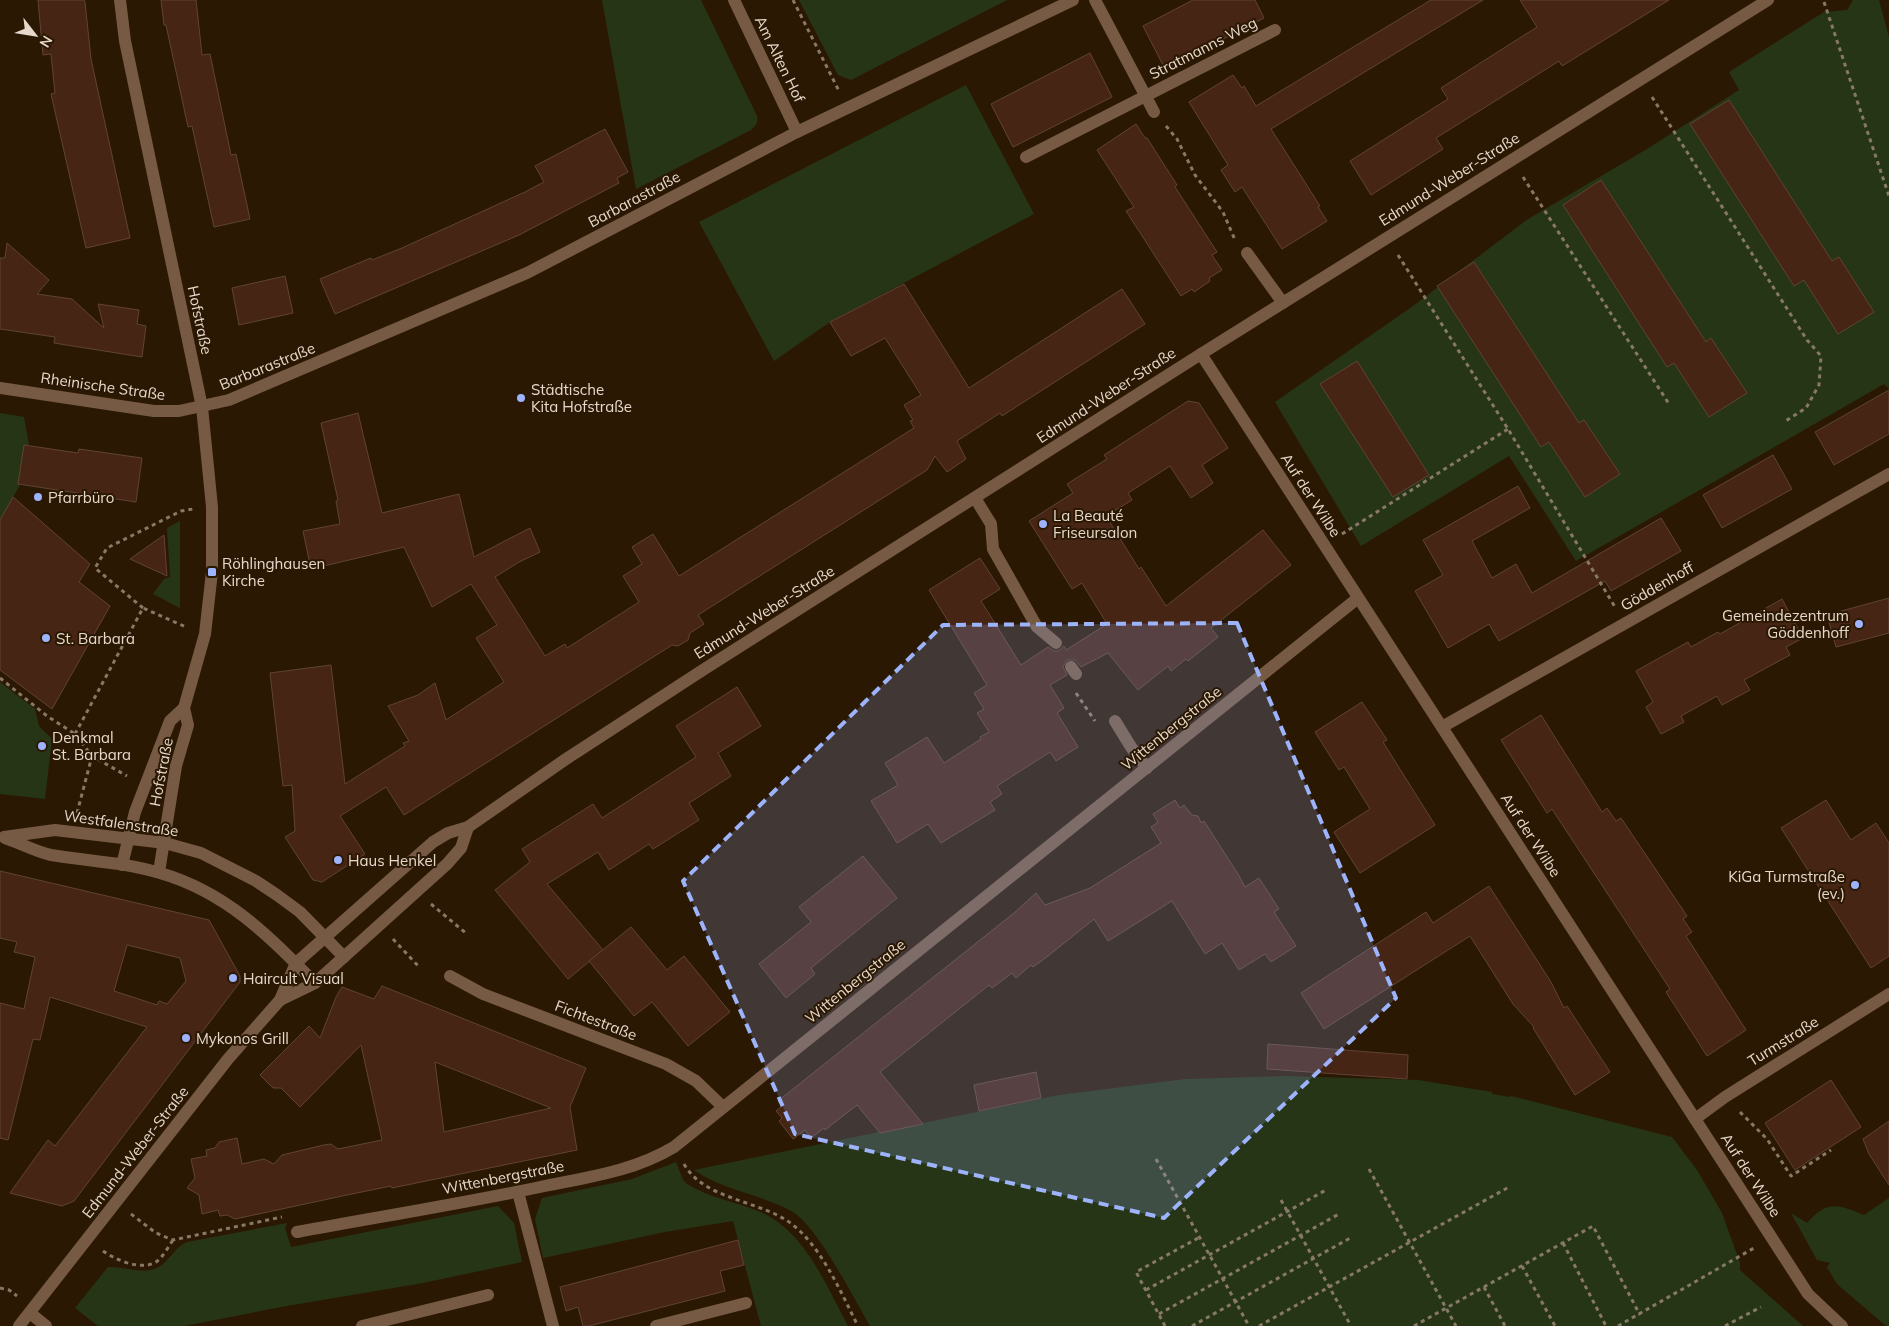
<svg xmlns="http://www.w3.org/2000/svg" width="1889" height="1326" font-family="Mulish,sans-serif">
	<rect width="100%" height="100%" fill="#2b1803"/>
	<g fill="#273517">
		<path d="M602,0H701L757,116C759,122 755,126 751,130L636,189Z"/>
		<path d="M799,0H1007L851,80L838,75Z"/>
		<path d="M1853,0H1879L1889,37V389L1884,384L1576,561L1509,456L1361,546L1275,402L1413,306L1528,219L1647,149L1739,90L1729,72L1824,12L1847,10Z"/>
		<path d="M966,85L1034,214L830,322L774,361L699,222Z"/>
		<path d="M0,413L24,417L29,445H24L20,474L25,476L0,520Z"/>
		<path d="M180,521V608L153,594L164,579L170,577L167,528Z"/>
		<path d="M0,682L35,709L39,726L52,739L45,799L0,794Z"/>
		<path d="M1285,1076L1418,1080L1492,1092V1094L1510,1097L1511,1096L1672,1137L1697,1170L1722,1213L1740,1263V1270L1803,1326H870C853,1297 819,1229 793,1212C762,1194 724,1191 694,1170L1059,1095L1185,1079Z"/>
		<path d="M676,1162L683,1180L687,1184C708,1197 735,1202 758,1211C805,1230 825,1284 848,1326H761L733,1221L665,1232L543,1258L535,1219L542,1198L632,1179Z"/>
		<path d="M1889,1198V1326H1886L1837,1284L1827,1267L1830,1263L1817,1260L1791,1213L1807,1223C1827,1200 1838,1204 1864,1215Z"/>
		<path d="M498,1206L514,1223L522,1262L423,1283L281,1307L184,1326H98L75,1308L108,1267C128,1266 148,1278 164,1263C173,1255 176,1247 187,1242L287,1223L285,1228L291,1247Z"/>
	</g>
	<g fill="#462515" stroke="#604336" fill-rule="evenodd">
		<path d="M38,0H84L85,2L91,59L130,238L86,248L51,94L55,93L51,54L43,55Z"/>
		<path d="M161,0H196L202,55L210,54L231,155L236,154L250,219L214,227L192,126L188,127L166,25H164Z"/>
		<path d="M1193,0H1255L1264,18L1165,69L1143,26Z"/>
		<path d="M1431,0H1483L1271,129L1320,206L1318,207L1327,221L1282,249L1242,187L1235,192L1221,170L1228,165L1189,102L1233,75L1242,88L1244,86L1256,106Z"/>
		<path d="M1520,0H1669L1562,66L1559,61L1436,138L1443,149L1371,195L1350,161L1448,99L1441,88L1537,27Z"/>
		<path d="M1090,53L1112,97L1013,147L991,104Z"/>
		<path d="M1729,100L1832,261L1839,257L1874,312L1838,334L1804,280L1794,286L1690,124Z"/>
		<path d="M1136,124L1145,138H1147L1177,185L1175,187L1217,252L1212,255L1222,270L1209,278L1210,281L1194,292L1192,289L1181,296L1126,211L1134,207L1097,150Z"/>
		<path d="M605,129L628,172L617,178L619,183L519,235L335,314L320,279L371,258L372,260L402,248L525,192L544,182L535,166Z"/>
		<path d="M1601,180L1706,342L1711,338L1747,393L1709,417L1674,363L1667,367L1563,205Z"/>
		<path d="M7,243L49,280L37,294L72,299L104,328L98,304L139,310L137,324L146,326L142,357L54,343L55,337L0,329V258H5Z"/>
		<path d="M1474,262L1579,423L1584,420L1620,474L1585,497L1549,442L1541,447L1437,286Z"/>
		<path d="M285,276L293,313L239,325L232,288Z"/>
		<path d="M904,284L969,388L1122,289L1145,324L1002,416L1000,413L957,441L966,459L947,472L935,456L927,470L698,615L704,624L690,633L688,640L678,646L672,645L404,815L386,787L340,816L365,854L322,882L313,880L285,837L295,831L292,785L283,786L270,673L331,665L345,784L405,746L403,743L409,741L388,706L418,695L435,683L446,720L504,682L476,638L497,625L471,584L432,607L404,547L311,569L303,531L340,524L336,501L338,500L321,423L358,413L382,513L459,494L474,557L530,528L540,552L519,562L495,577L545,656L565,644L567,648L639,602L623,576L642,564L632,547L653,534L679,576L914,428L910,421L913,420L904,405L921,395L885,338L851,356L830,322Z"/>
		<path d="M1357,361L1429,475L1393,497L1320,384Z"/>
		<path d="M1889,390V434L1834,465L1815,432Z"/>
		<path d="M1188,401L1199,403L1228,448L1202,465L1213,483L1191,498L1170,466L1128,493L1132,500L1106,516L1139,569L1141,567L1166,606L1263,530L1291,565L1211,628L1218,637L1188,661L1186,659L1171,671L1168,666L1138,690L1108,653L1081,667L1075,660H1067L1063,667L1067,675L1050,685L1064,708L1057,713L1078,747L1056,761L1050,752L997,786L1002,794L990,802L995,810L941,843L928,824L897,843L871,801L898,785L885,763L927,737L944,763L981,739L980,737L989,732L977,713L984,709L974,693L987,685L929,590L980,558L1000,589L981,601L1021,665L1048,647L1054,651H1058L1064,646L1066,650L1107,624L1082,583L1072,589L1029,521L1073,493L1067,484L1107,459L1104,455Z"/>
		<path d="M24,445L78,453L79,449L142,458L136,502L18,484Z"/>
		<path d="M1773,455L1792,489L1722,528L1703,495Z"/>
		<path d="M1518,486L1530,508L1472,541L1492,578L1516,564L1532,593L1661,518L1681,551L1611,591L1605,581L1499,641L1489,624L1448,648L1415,591L1443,575L1423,540Z"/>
		<path d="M13,497L90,564L79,582L110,606L52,709L0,670V520Z"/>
		<path d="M164,535L167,576L130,559Z"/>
		<path d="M1889,598V633L1836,647L1827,615Z"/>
		<path d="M1782,599L1803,638L1786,647L1790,655L1744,680L1750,690L1722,705L1717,696L1681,716L1684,722L1661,734L1646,707L1653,702L1636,671L1688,642L1691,647L1718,632L1720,634Z"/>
		<path d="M737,687L761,726L718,753L731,776L689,803L699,820L653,849L649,844L609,870L598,852L547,884L603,950L568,979L495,890L530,862L522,849L593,804L602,818L696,757L676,726Z"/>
		<path d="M1362,702L1387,740L1383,742L1435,825L1360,873L1334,832L1370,809L1344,767L1339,770L1315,732Z"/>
		<path d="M1541,715L1602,812L1607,808L1616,821L1621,818L1687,916L1683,919L1692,932L1686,936L1746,1030L1707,1056L1666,992L1670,989L1552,809L1547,813L1501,740Z"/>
		<path d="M1175,800L1180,808L1184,805L1192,815L1198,816L1201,823L1204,821L1238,874L1245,887L1259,878L1279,909L1274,912L1296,946L1271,962L1265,954L1239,970L1222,943L1205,954L1172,901L1108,941L1094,919L1048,956L1033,967L1031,965L1016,978L1012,973L992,988L989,985L880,1072L923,1124L880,1133L857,1105L825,1130L824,1128L811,1138L805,1130L793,1139L779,1121L782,1118L776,1111L782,1106L778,1101L1014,913L1036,893L1045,905L1090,888L1161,843L1151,827L1158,822L1153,814Z"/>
		<path d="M1826,800L1851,840L1876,823L1889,843V956L1871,968L1781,828Z"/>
		<path d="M863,856L897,898L811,968L815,974L786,998L759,964L811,922L799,907Z"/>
		<path d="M0,871L209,920L240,976V982L74,1201L62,1206L10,1193L48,1140L55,1146L147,1027L50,997L40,1040L33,1039L8,1140L0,1138V1003L24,1009L35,957L14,952L17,942L0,938ZM127,945L180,958L186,981L167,1004L159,1001L157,1005L114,991Z"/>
		<path d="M1489,886L1551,982L1564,1008L1567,1006L1610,1072L1575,1095L1533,1028L1534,1027L1513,1004L1470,936L1324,1029L1301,993L1426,912L1433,923Z"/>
		<path d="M631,927L667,970L684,956L730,1012L688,1046L652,1002L634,1016L589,961Z"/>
		<path d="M382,986L586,1068L570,1107L577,1150L392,1188L391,1186L347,1195L235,1219L227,1215L220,1216L218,1210L202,1214L199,1195L187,1188L195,1178L191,1159L207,1156L206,1150L215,1148L219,1142L237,1138L242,1164L264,1159L274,1164L282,1155L324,1145L331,1144L338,1149L382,1140L361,1045L300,1107L281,1088H273L260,1075L309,1026L320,1038L336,997L342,987L374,999ZM435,1062L551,1108L444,1132Z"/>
		<path d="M1268,1044L1408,1055L1407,1079L1267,1069Z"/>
		<path d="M1036,1072L1041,1098L979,1111L974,1085Z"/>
		<path d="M1831,1080L1861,1127L1795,1170L1765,1123Z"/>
		<path d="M1889,1121V1185L1869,1154L1863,1139Z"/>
		<path d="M738,1240L744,1265L720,1271L725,1291L589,1326H583L578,1307L566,1311L560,1287Z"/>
	</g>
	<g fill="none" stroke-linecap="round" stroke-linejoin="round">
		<g stroke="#887867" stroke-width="3" stroke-dasharray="4 4" stroke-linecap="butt">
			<path d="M793,0L839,91"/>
			<path d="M1824,2L1889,196"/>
			<path d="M1652,97L1807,340L1821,356L1819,385L1806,408L1784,422"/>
			<path d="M1166,126L1177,139L1195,175L1223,212L1235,240"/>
			<path d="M1523,177L1669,404"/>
			<path d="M1398,255L1508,429L1615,607"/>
			<path d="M1342,534L1508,429"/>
			<path d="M143,608L95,568L107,548L181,511L193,509"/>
			<path d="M0,678L47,716L75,734L92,756L127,776"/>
			<path d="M1076,693L1095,721"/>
			<path d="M75,734L143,608L186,627"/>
			<path d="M77,813L92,756"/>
			<path d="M431,904L467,934"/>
			<path d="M393,939L420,968"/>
			<path d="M1740,1112L1767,1139L1791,1176L1831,1150"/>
			<path d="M1156,1159L1249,1326"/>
			<path d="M684,1164C703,1198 754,1200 786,1220C820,1242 840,1291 858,1326"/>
			<path d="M1369,1169L1456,1326"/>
			<path d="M1281,1200L1351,1326"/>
			<path d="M131,1214L156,1233L173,1240L282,1217"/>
			<path d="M1563,1243L1606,1326"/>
			<path d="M103,1251C116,1260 141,1271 156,1262C163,1257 168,1247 173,1240"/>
			<path d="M1522,1266L1555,1326"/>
			<path d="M1484,1287L1505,1326"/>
			<path d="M0,1288L9,1290L17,1296"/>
			<path d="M1146,1290L1326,1190"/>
			<path d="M1159,1314L1339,1214"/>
			<path d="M1165,1326L1136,1272L1200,1237"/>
			<path d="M1192,1326L1352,1237"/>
			<path d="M1259,1326L1509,1187"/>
			<path d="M1414,1326L1593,1226L1640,1315"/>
			<path d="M1618,1326L1754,1248"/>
			<path d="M1725,1326L1761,1307"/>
		</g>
		<g stroke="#775a43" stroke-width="12">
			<path d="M1247,253L1283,303"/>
			<path d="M1071,667L1076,674"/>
			<path d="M30,1313L46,1326"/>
			<path d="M362,1326L488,1295"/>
		</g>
		<g stroke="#775a43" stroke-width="12">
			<path d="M120,0L125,41L202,407L212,507V572L205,634L184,708L188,725L176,766L159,872"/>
			<path d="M734,0L797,132"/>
			<path d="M1095,0L1154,112"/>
			<path d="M1026,157L1275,30"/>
			<path d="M1201,354L1808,1294L1842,1326"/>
			<path d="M0,388L154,411H179L229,400L527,273L797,132L1073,0"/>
			<path d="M975,498L991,524L993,549L1037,627L1056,643"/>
			<path d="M1115,721L1131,747L1147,768"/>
			<path d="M1442,727L1889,474"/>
			<path d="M4,837L55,830L165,843L201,853L256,881L277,895L300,912L344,957"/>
			<path d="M5,838C20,843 36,852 51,855C87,861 124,862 160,873C226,892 268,935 315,983"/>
			<path d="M122,865L135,812L170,721L184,708"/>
			<path d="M450,976L483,994L666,1064L696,1081L723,1107"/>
			<path d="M280,1000L315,983L447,864L461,848L468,827"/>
			<path d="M1695,1119L1725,1097L1889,994"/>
			<path d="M518,1192L553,1326"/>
			<path d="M297,1232C378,1217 460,1204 540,1187C588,1177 632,1172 674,1147L1358,598"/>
			<path d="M19,1326L228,1059L280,1000L296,963L433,842L448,833L468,827L566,759L706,668L1201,354L1768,0"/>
			<path d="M656,1326L746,1303"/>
		</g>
	</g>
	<path fill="#9db4fd" fill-opacity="0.2" stroke="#9db4fd" stroke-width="4" stroke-dasharray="10 6" stroke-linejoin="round" d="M1237,623L1396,998L1164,1218L795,1134L683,881L943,625Z"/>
	<g fill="#9db4fd" stroke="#2b1803" stroke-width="2">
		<circle cx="521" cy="398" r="5"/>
		<circle cx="38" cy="497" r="5"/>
		<circle cx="1043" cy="524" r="5"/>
		<rect x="207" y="567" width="10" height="10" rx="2.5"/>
		<circle cx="1859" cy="624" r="5"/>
		<circle cx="46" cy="638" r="5"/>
		<circle cx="42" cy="746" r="5"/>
		<circle cx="338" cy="860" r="5"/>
		<circle cx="1855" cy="885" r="5"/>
		<circle cx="233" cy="978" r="5"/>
		<circle cx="186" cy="1038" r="5"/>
	</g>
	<g text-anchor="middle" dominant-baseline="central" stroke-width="4" stroke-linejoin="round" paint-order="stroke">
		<g font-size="15" fill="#e6d9cc" stroke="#2b1803">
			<text transform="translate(1203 48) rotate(-27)">Stratmanns Weg</text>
			<text transform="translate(780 59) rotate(64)">Am Alten Hof</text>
			<text transform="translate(1449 179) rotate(-32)">Edmund-Weber-Straße</text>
			<text transform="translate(634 199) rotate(-28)">Barbarastraße</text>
			<text transform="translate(200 320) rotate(78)">Hofstraße</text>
			<text transform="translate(267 366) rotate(-22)">Barbarastraße</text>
			<text transform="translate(103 386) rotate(8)">Rheinische Straße</text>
			<text transform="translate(1106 395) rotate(-33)">Edmund-Weber-Straße</text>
			<text transform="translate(1311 495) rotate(57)">Auf der Wilbe</text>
			<text transform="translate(1657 586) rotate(-30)">Göddenhoff</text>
			<text transform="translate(764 612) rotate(-32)">Edmund-Weber-Straße</text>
			<text transform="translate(1171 728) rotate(-39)">Wittenbergstraße</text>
			<text transform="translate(161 772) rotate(-79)">Hofstraße</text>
			<text transform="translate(121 823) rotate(8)">Westfalenstraße</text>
			<text transform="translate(1531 835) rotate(57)">Auf der Wilbe</text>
			<text transform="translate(855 981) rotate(-39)">Wittenbergstraße</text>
			<text transform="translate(596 1020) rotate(21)">Fichtestraße</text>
			<text transform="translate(1783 1041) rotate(-32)">Turmstraße</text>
			<text transform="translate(135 1152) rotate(-52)">Edmund-Weber-Straße</text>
			<text transform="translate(1751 1175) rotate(57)">Auf der Wilbe</text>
			<text transform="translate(503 1177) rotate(-11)">Wittenbergstraße</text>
		</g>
		<g font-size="15" fill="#e6d9cc" stroke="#2b1803" text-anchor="start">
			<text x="531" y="389">Städtische<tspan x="531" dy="17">Kita Hofstraße</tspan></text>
			<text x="48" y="497">Pfarrbüro</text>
			<text x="1053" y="515">La Beauté<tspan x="1053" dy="17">Friseursalon</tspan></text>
			<text x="222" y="563">Röhlinghausen<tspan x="222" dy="17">Kirche</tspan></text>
			<text x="1849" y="615" text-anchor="end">Gemeindezentrum<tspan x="1849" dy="17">Göddenhoff</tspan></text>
			<text x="56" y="638">St. Barbara</text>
			<text x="52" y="737">Denkmal<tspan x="52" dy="17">St. Barbara</tspan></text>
			<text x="348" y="860">Haus Henkel</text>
			<text x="1845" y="876" text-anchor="end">KiGa Turmstraße<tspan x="1845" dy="17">(ev.)</tspan></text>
			<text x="243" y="978">Haircult Visual</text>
			<text x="196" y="1038">Mykonos Grill</text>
		</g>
	</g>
	<g transform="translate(35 35) rotate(121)" stroke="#2b1803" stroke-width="4" paint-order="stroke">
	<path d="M0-4L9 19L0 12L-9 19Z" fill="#e6d9cc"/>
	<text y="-8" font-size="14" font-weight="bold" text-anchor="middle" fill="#e6d9cc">N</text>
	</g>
</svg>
